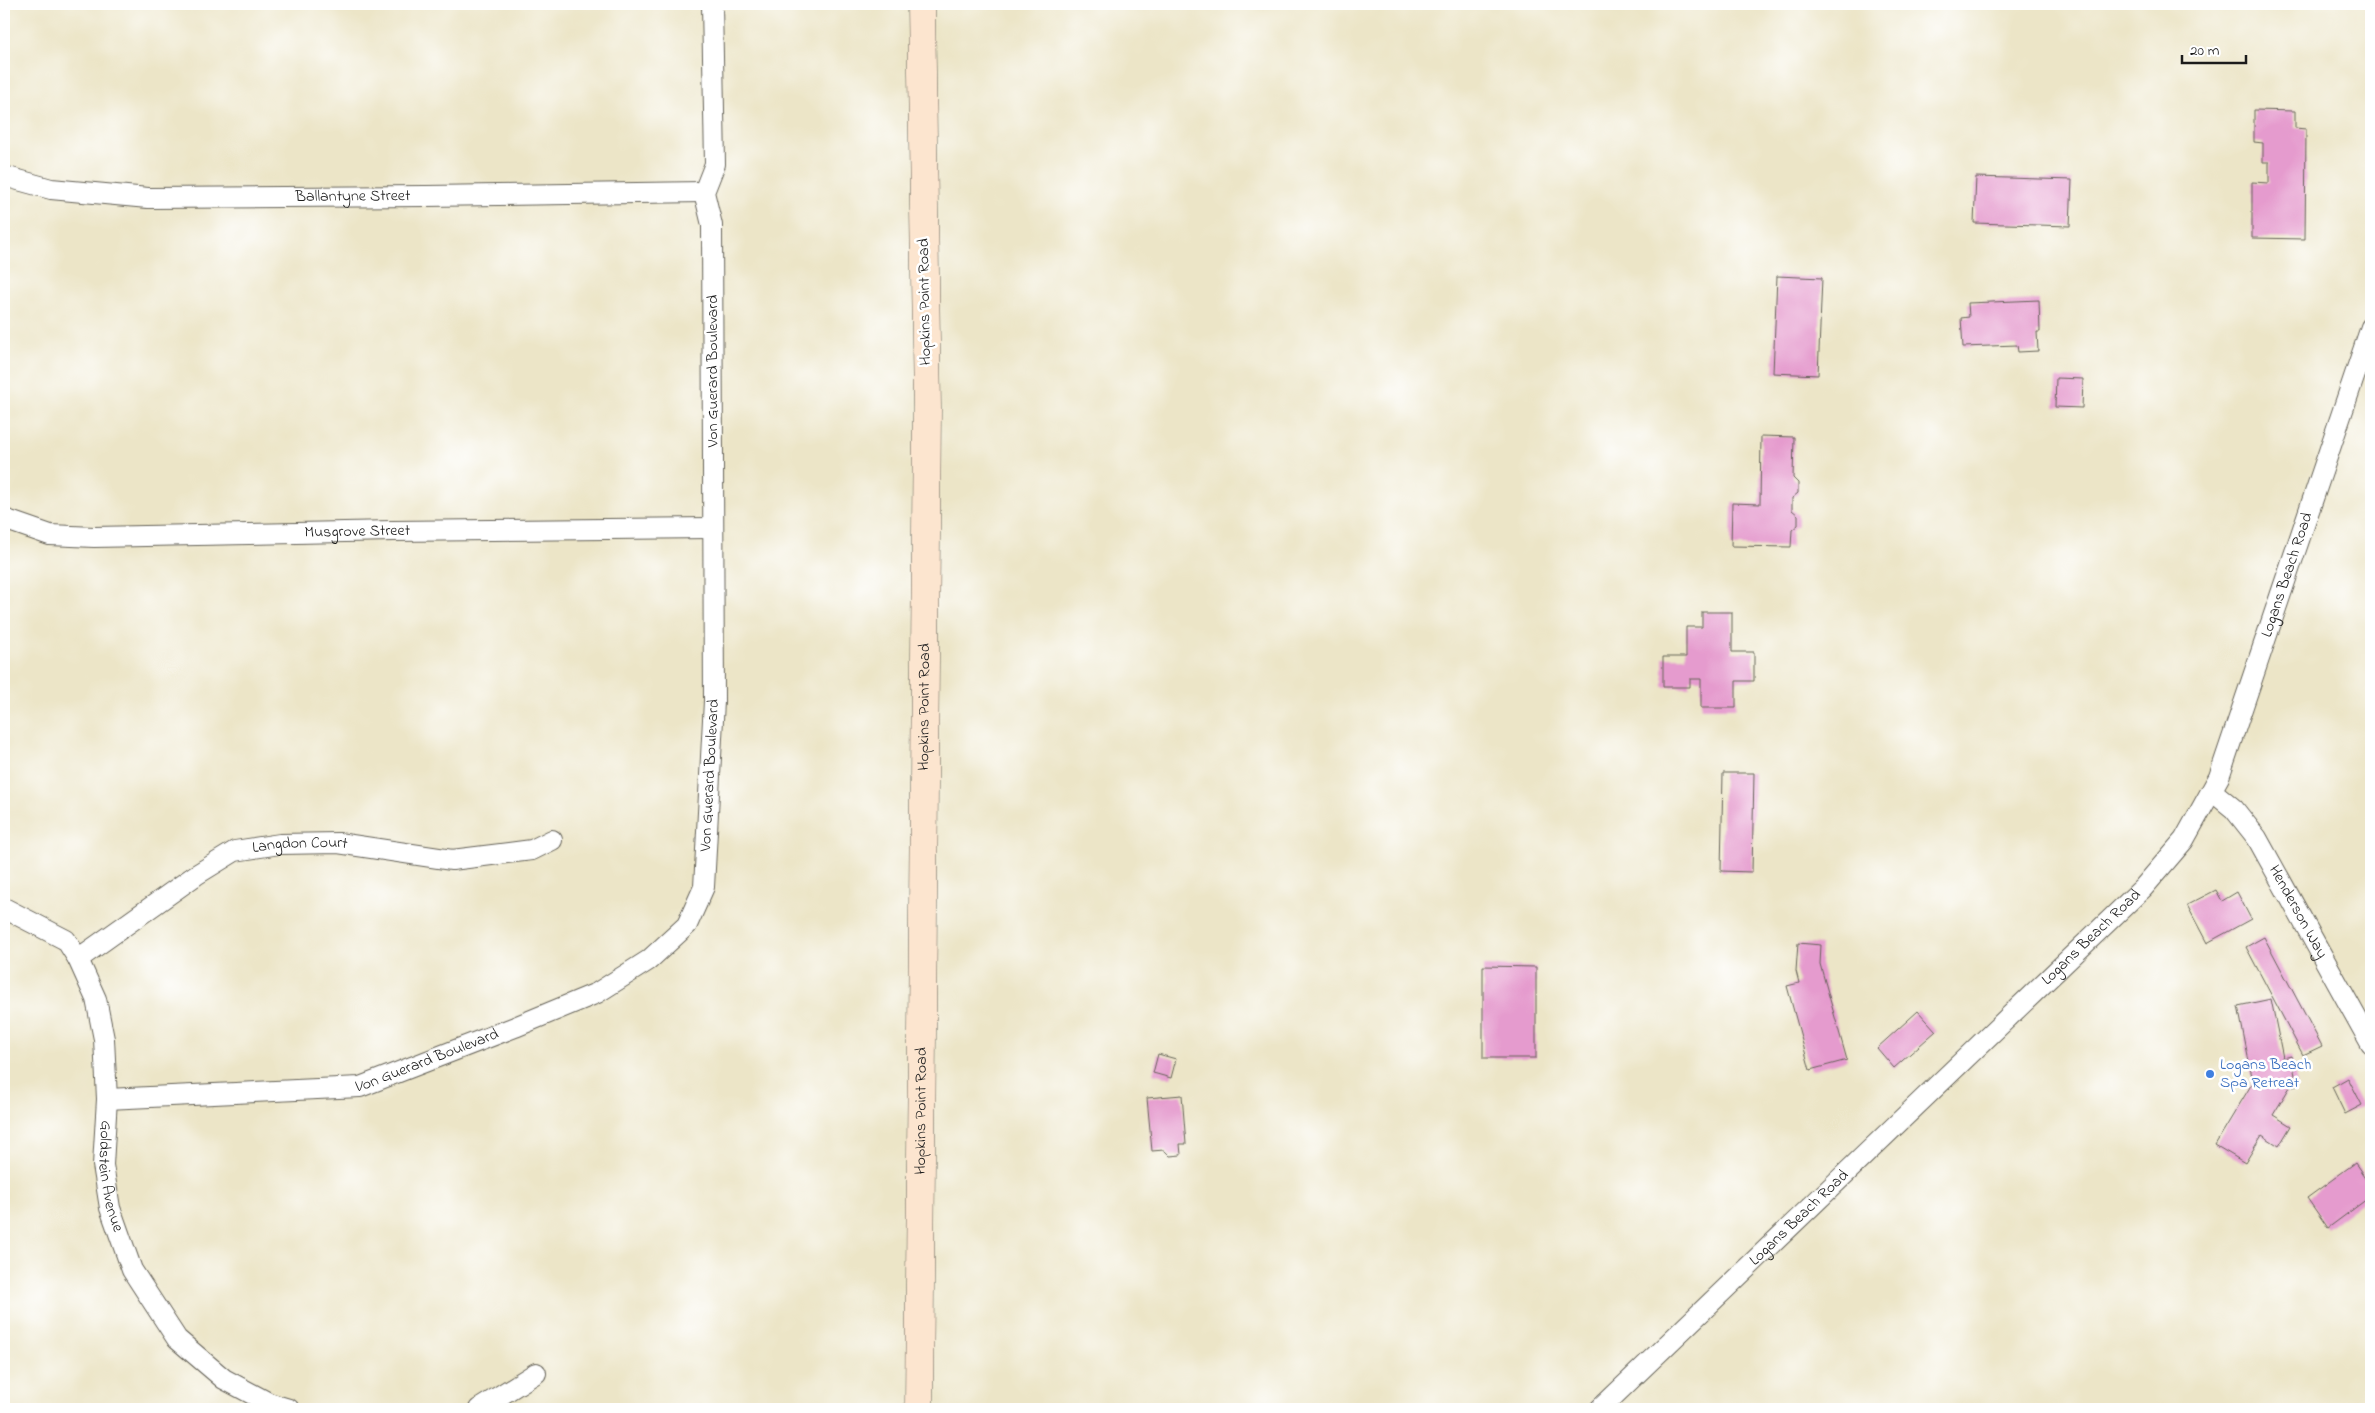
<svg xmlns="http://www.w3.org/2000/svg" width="2375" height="1413" font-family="'Indie Flower',sans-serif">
	<rect width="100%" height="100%" fill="#fff"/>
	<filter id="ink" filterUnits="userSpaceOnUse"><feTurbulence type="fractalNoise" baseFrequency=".02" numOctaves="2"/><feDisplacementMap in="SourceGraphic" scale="10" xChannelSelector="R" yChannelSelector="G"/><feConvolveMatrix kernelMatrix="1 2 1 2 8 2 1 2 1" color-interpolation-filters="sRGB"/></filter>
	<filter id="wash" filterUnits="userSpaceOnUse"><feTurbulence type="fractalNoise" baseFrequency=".0096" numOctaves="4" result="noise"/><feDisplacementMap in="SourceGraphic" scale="20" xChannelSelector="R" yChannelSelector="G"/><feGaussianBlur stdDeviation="1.12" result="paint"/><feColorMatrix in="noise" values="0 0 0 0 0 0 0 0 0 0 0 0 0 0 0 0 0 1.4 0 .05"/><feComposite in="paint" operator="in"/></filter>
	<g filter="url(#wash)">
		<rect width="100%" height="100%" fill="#ece5c7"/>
		<g id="blocks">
			<g fill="#e59bce">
				<path d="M2254,110L2295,111V128L2306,129L2305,239L2252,238V182L2269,183V162H2263V143L2254,142Z"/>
				<path d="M1976,177L2072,180L2070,226L1974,223Z"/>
				<path d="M1777,276L1822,278L1818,375L1773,373Z"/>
				<path d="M2039,300L2040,332H2037L2038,351L2018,352L2017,345L1963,347L1961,318L1969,317L1968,303Z"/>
				<path d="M2056,378L2083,379L2082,408L2055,407Z"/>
				<path d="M1761,436L1794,437L1793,478L1798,483V493L1792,498V510L1798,515V525L1792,530L1791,547L1731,546L1732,503L1760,504Z"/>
				<path d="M1702,612H1732V652H1754V681H1736V708H1701V679H1690V687H1663V657H1686V627H1702Z"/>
				<path d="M1723,773H1754L1752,872L1721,871Z"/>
				<path d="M2216,890L2222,901L2237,892L2251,919L2207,943L2187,905Z"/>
				<path d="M2264,937L2322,1046L2303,1055L2246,947Z"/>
				<path d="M1798,943L1821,945L1820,964L1847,1060L1810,1070L1787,986L1799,983L1796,971Z"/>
				<path d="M1483,966L1536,967V1058H1483Z"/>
				<path d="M2271,999L2283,1058L2291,1056L2297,1085L2290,1087L2273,1115L2291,1126L2279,1146L2262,1135L2245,1163L2215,1145L2253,1082L2238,1006Z"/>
				<path d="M1918,1011L1936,1031L1894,1068L1877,1048Z"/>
				<path d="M1158,1054L1176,1059L1171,1078L1153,1073Z"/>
				<path d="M2348,1078L2362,1105L2345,1114L2332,1087Z"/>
				<path d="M1182,1095L1186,1144H1180L1181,1155L1170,1156L1164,1150L1152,1151L1147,1098Z"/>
				<path d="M2355,1163L2371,1186V1196L2328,1228L2307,1198Z"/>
			</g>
		</g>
	</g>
	<g filter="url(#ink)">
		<use href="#blocks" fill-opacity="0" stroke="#656258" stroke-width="1"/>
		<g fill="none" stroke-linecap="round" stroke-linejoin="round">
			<g stroke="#656258" stroke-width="22">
				<g id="street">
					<path id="s1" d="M4,176L51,189L148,198L426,196L704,192"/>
					<path id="s2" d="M4,519L50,535L94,537L393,531L713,528"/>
					<path id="s3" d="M2212,791L2234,809L2257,838L2371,1044"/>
					<path id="s4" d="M4,908L66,940L78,959L96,999L104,1039L107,1099L103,1165L110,1208L132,1270L177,1339L224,1379L269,1403L289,1409"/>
					<path id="s5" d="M78,959L196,875L235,851L280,844L338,843L452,860L532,850L552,840"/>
					<path id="s6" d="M107,1099L360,1087L515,1027L597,993L649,960L687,925L704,887L714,701L712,225L704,192L715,164L712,4"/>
					<path d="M479,1409L536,1373"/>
					<path id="s7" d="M1600,1409L2143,888L2184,840L2219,777L2371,327"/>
				</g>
			</g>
			<g stroke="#656258" stroke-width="29">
				<g id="secondary">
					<path id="s8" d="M919,1409L927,409L921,4"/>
				</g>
			</g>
			<use href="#street" stroke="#fff" stroke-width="20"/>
			<use href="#secondary" stroke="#fce5cf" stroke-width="28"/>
		</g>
	</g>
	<circle fill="#3f7fe0" stroke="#fff" stroke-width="2" cx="2210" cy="1074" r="5"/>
	<g text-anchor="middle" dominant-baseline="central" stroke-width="5" stroke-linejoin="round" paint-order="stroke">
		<g font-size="16" fill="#1c1c1c" stroke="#fff">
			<text stroke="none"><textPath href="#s1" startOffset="351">Ballantyne Street</textPath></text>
			<text transform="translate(925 302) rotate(-91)">Hopkins Point Road</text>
			<text transform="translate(713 371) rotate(-90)">Von Guerard Boulevard</text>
			<text stroke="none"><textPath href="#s2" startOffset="356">Musgrove Street</textPath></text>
			<text stroke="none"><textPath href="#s7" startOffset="1101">Logans Beach Road</textPath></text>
			<text stroke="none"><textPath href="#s8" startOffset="702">Hopkins Point Road</textPath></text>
			<text stroke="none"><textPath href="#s6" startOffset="775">Von Guerard Boulevard</textPath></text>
			<text stroke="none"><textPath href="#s5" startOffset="256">Langdon Court</textPath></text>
			<text stroke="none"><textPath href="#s3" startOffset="150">Henderson Way</textPath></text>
			<text stroke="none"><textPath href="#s7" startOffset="681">Logans Beach Road</textPath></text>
			<text stroke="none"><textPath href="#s6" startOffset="325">Von Guerard Boulevard</textPath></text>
			<text stroke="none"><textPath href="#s8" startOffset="298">Hopkins Point Road</textPath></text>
			<text stroke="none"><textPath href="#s4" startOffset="315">Goldstein Avenue</textPath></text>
			<text stroke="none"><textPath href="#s7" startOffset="276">Logans Beach Road</textPath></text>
		</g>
		<g font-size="16" fill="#366cbe" stroke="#fff" text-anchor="start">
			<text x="2220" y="1065">Logans Beach<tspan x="2220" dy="18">Spa Retreat</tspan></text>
		</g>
	</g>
	<rect width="2375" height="1413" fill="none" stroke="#fff" stroke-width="20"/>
	<path d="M2182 55v8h64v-8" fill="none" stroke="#1c1c1c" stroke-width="2.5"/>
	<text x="2190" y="55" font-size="15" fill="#1c1c1c" stroke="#ffffff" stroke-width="4" paint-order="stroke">20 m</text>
</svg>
